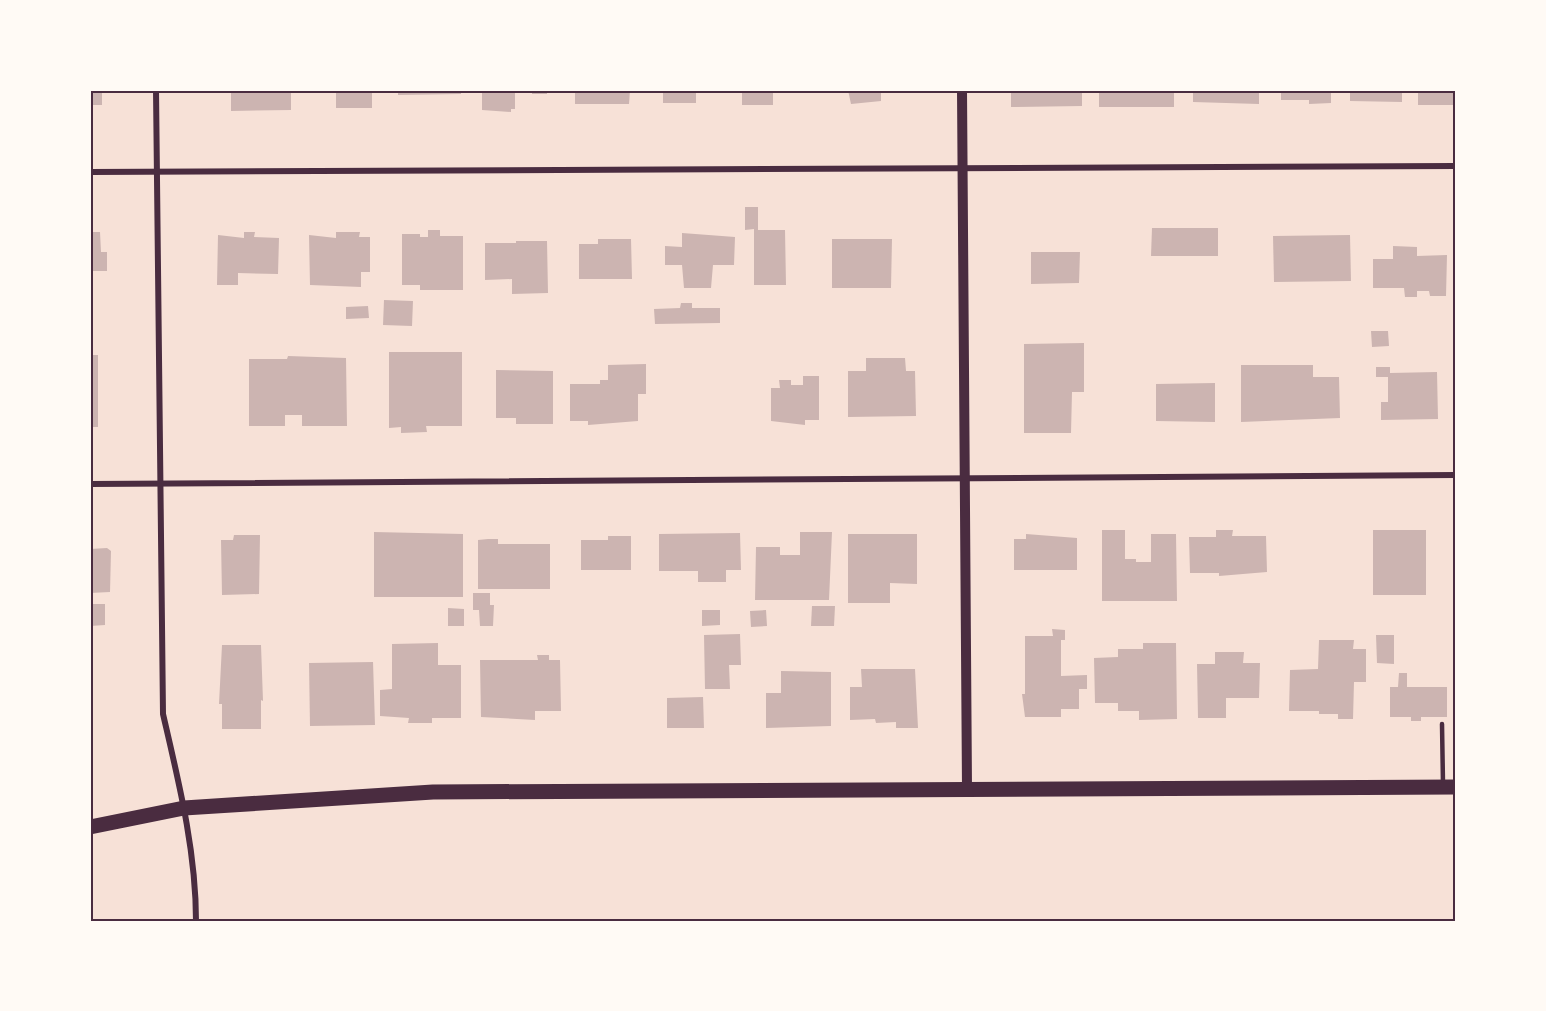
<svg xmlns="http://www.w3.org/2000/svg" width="1546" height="1011" font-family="'Noto Serif',serif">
	<rect width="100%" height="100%" fill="#f7e1d7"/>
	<g fill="#ccb4b1">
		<rect x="90" y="90" width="12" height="15"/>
		<path d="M231,90H291V110L231,111Z"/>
		<rect x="336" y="90" width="36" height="18"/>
		<path d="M398,90H461V94L398,95Z"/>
		<path d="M482,90H515V109H511V112L482,110Z"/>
		<rect x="532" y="90" width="15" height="4"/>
		<path d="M575,90H630L629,104H575Z"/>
		<rect x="663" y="90" width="33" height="13"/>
		<rect x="742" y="90" width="31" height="15"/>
		<path d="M848,90H881V101L851,104Z"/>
		<path d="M1011,90H1082V106L1011,107Z"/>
		<rect x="1099" y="90" width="75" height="17"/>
		<path d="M1193,90H1259V104L1193,102Z"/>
		<path d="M1281,90H1331V103L1309,104V100H1281Z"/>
		<path d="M1350,90H1402V102L1350,101Z"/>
		<rect x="1418" y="90" width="38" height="15"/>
		<path d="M745,207H758V230H785L786,285H754V229L745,230Z"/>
		<path d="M1152,228H1218V256H1151Z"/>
		<path d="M428,230H440V236H463V290H420V285H402V234H420V237H428Z"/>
		<path d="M90,232H100L101,252H107V271H90Z"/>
		<path d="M244,232H255L254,237L279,238L278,274L238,273V285H217L218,235L244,238Z"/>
		<path d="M336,232H360L359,237H370V272H361V287L310,285L309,235L336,238Z"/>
		<path d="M682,233L735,237L734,265H713L711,288H684L682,265H665V246L682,247Z"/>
		<path d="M1350,235L1351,281L1274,282L1273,236Z"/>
		<path d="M598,239H631L632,279H579V244H598Z"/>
		<path d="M832,239H892L891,288H832Z"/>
		<path d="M516,241H547L548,293L512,294V279L485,280V243H516Z"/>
		<path d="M1393,246L1417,247V256L1447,255L1446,296H1430L1429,291H1417V297H1405L1404,288H1373V259H1393Z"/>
		<path d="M1031,252H1080L1079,283L1031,284Z"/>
		<path d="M384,300L413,301L412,326L383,325Z"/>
		<path d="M681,303H692V308H720V323L655,324L654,309L680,308Z"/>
		<path d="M368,306L369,318L346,319V307Z"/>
		<path d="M1371,331H1388L1389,346L1372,347Z"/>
		<path d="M1084,343V392H1072L1071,433H1024V344Z"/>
		<path d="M389,352H462V426H426L427,432L401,433V427L389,428Z"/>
		<rect x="90" y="355" width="8" height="72"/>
		<path d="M288,356L346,358L347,426H302V415H285V426H249V359H287Z"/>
		<path d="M866,358H905L906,371H915L916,416L848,417V371H866Z"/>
		<path d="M646,364V394H638V421L588,425V421H570V384H600V380H608V365Z"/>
		<path d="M1241,365H1313V377H1339L1340,418L1241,422Z"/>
		<path d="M1376,367H1390V373L1437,372L1438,419L1381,420V402H1388V377H1376Z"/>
		<path d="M496,370L553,371V424H516V418H496Z"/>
		<path d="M803,376H819V420H805V425L771,421V388H780L779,380H791V385H803Z"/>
		<path d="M1215,383V422L1156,421V384Z"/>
		<path d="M1102,530H1125V559H1136V562H1151V534H1176L1177,601H1102Z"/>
		<path d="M1216,530H1233L1232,536H1266L1267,572L1219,576V573H1190L1189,537H1216Z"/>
		<rect x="1373" y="530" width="53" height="65"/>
		<path d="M374,532L463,534V597H374Z"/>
		<path d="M800,532H832L829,600H755L756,547H780V555H800Z"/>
		<path d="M740,533L741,570H726V582H698V571H659V534Z"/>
		<path d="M848,534H917V584L890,583V603H848Z"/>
		<path d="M1026,534L1077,538V570H1014V539H1026Z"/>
		<path d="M234,535H260L259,594L222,595L221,540H233Z"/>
		<path d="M608,536H631V570H581V540H608Z"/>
		<path d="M488,539H498V544H550V589H478V540Z"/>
		<path d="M107,548L111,551L110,592L90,593V549Z"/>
		<path d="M473,593H490V605H494L493,626H480L479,610H473Z"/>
		<path d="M90,604H105V625L90,626Z"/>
		<path d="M812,606H835L834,626H811Z"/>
		<path d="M448,608L464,609V626H448Z"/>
		<path d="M702,610H720V625L702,626Z"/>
		<path d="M766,610L767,626L751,627L750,611Z"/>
		<path d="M1052,629L1065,630V640H1061V676L1087,675V689H1079V709H1061V717H1025L1022,694H1025V636H1053Z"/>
		<path d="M740,634L741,665H729L730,689H705L704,635Z"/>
		<path d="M1376,635H1394V664L1377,663Z"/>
		<path d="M1319,640H1354L1353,649H1366V682H1354L1353,719H1338V714H1319V711H1289L1290,670L1318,669Z"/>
		<path d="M438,643V665H461V718H432V723H408L409,718L380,716V690L392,689V644Z"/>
		<path d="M1143,643H1176L1177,719L1139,720V711H1118V703H1095L1094,658L1118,657V649H1143Z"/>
		<path d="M222,645H261L263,701L261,700V729H222V704H219Z"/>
		<path d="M1215,652H1244L1243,663H1260L1259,698H1226V718H1198L1197,664H1215Z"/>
		<path d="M537,655H549V660H560L561,711H535V720L481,717L480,660H538Z"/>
		<path d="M373,662L375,725L310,726L309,663Z"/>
		<path d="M861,669H915L918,728H896V722L876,723L875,719L850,720V687H862Z"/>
		<path d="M781,671L831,672V726L766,728V693H781Z"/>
		<path d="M1399,673H1407V687H1447V717H1421V721H1411V717H1390V687H1398Z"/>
		<path d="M703,697L704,728H667V698Z"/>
	</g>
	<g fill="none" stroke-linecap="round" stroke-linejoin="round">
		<path stroke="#4a2c40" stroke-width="4.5" d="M1442,724L1443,784"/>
		<g stroke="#4a2c40" stroke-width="6">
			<path d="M156,90L163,714C179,783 196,851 196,921"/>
			<path d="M90,172L1456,166"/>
			<path d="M90,484L1456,475"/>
		</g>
		<path stroke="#4a2c40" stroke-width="10" d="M962,90L967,789"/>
		<path stroke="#4a2c40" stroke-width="15" d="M90,827L184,808L433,792L1456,787"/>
	</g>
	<rect width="1546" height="1011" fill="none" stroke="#fffaf5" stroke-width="183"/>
	<rect x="92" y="92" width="1362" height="828" fill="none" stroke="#4a2c40" stroke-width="2"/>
</svg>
